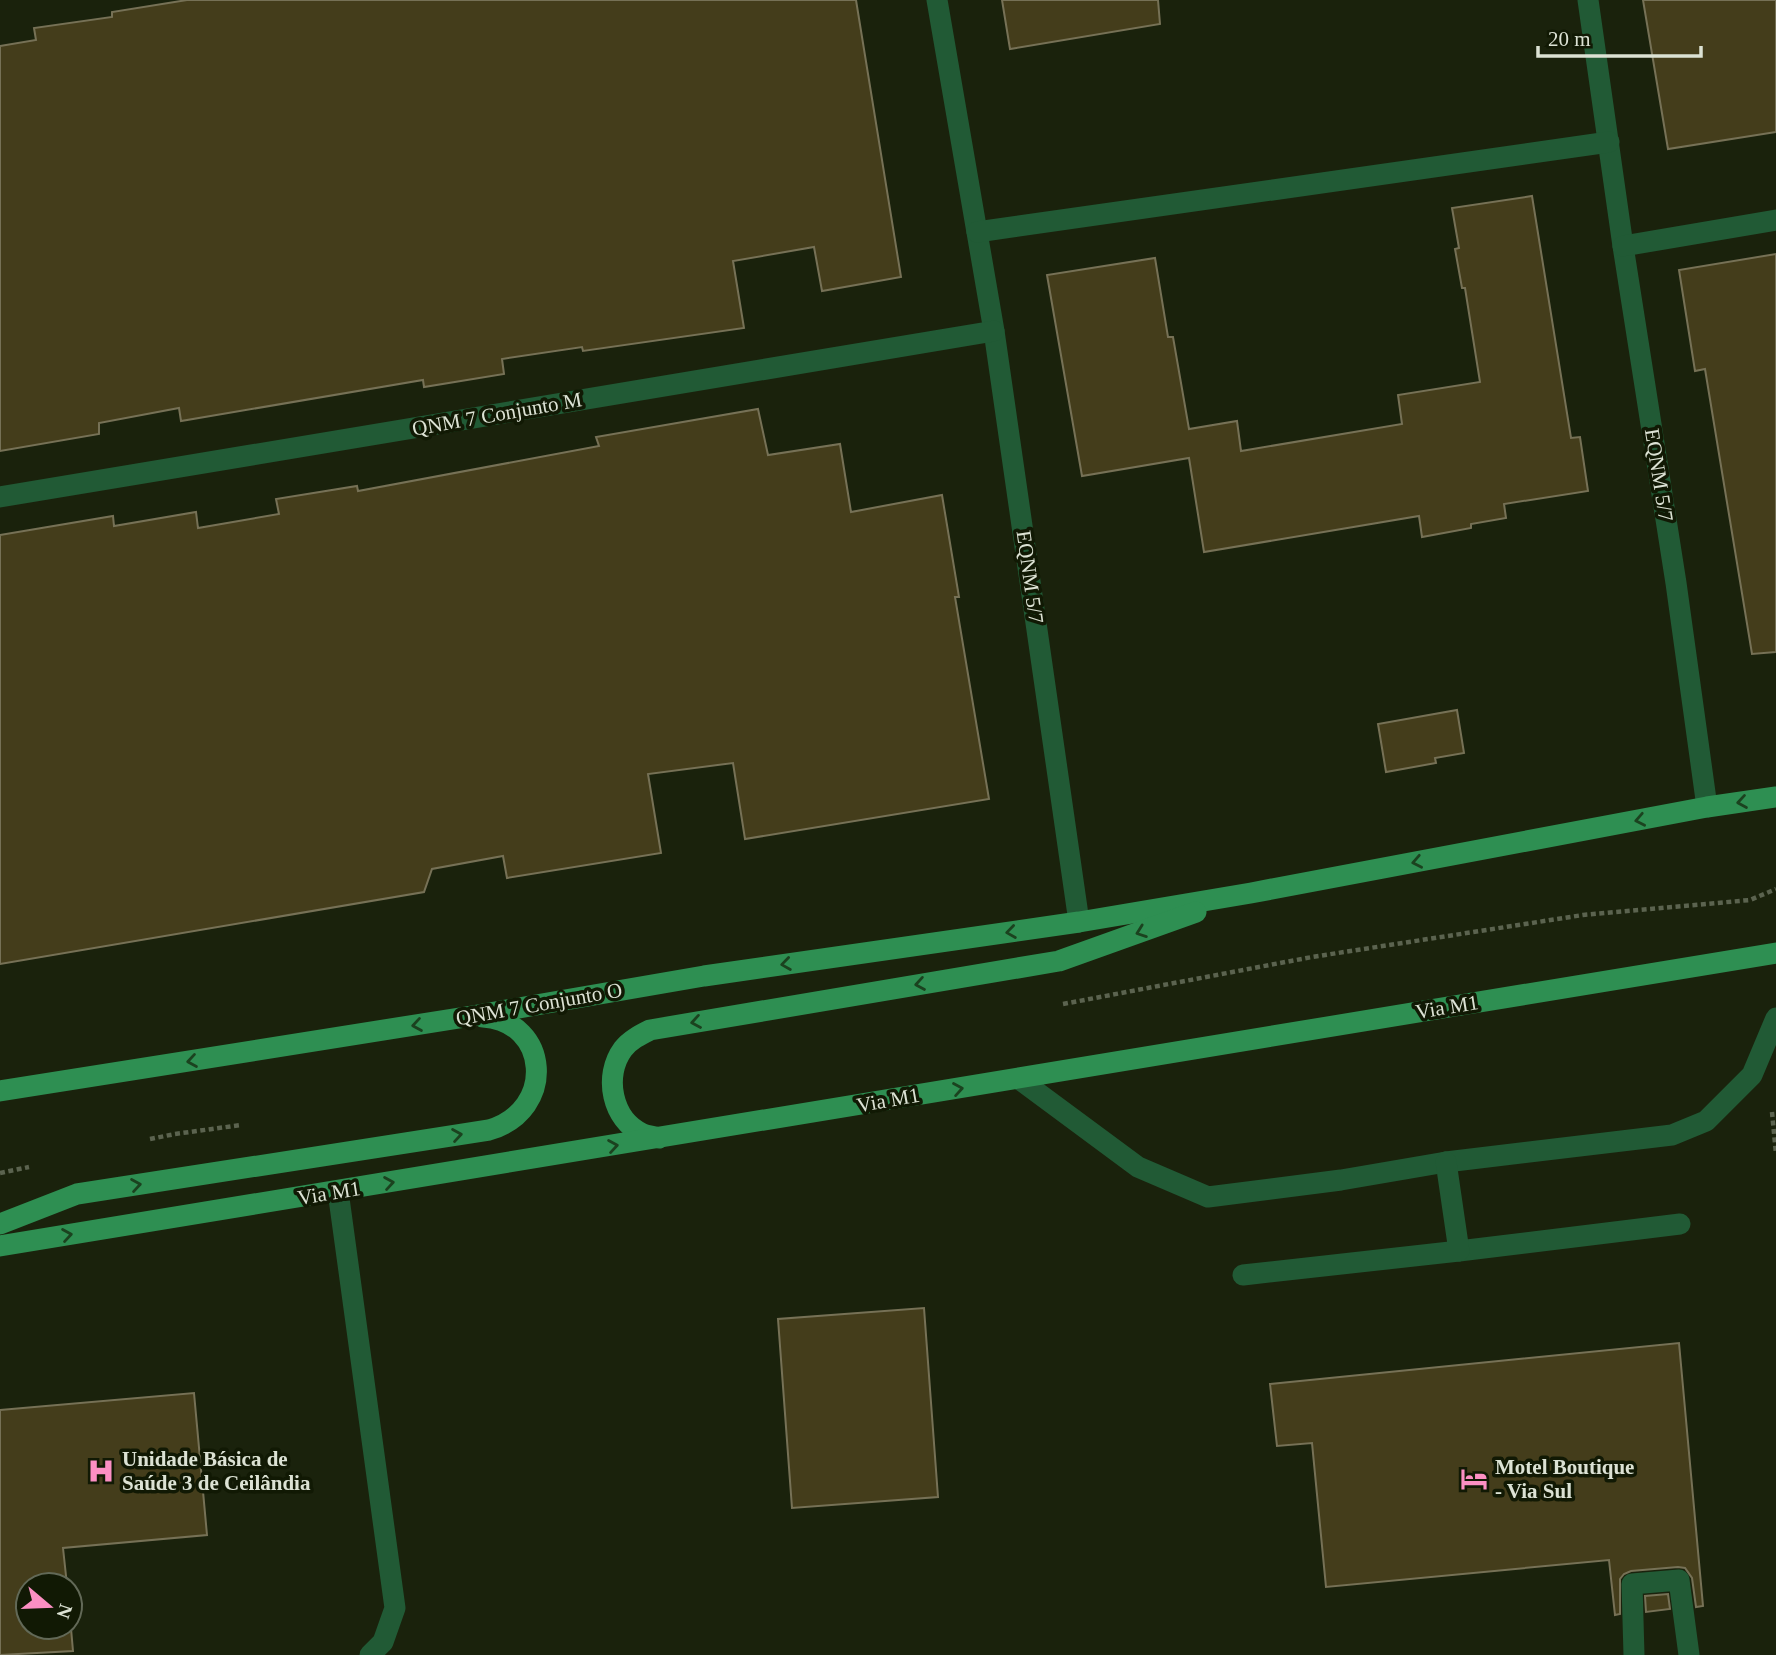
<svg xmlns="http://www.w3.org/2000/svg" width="1776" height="1655" font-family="Georgia,serif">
	<rect width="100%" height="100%" fill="#1a220c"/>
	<g fill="#443d1b" stroke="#767156" stroke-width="2">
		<path d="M187,0H856L901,277L822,291L814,247L733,261L744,328L583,351L582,347L502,359L504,374L424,387L423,380L181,421L179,408L99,423V434L0,451V46L36,40L34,28L112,17V12Z"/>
		<path d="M1002,0H1158L1160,24L1010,49Z"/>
		<path d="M1643,0H1776V132L1668,149Z"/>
		<path d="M1532,196L1571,438L1580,437L1588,491L1504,504L1506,518L1471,524V528L1422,537L1419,516L1204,552L1189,458L1082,476L1047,275L1155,258L1168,337H1173L1189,429L1237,421L1241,451L1402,424L1398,395L1480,382L1465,288H1462L1455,249L1459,248L1452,208Z"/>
		<path d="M1776,254V652L1752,654L1705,369L1695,371L1679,270Z"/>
		<path d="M758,409L768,455L840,444L851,512L942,495L959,597H955L989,799L745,839L733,763L648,774L661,853L507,878L503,856L432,869L424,892L0,964V535L113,516L114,526L196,512L198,528L279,514L276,499L357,486L358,491L599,446L596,437Z"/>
		<path d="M1457,710L1464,753L1435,758L1436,763L1386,772L1378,724Z"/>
		<path d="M924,1308L938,1497L792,1508L778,1319Z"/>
		<path d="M1679,1343L1703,1606L1696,1607L1692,1578L1685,1568L1678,1567L1631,1571L1624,1574L1620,1579V1614L1615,1615L1609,1560L1326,1587L1312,1443L1277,1446L1270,1384Z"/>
		<path d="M194,1393L207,1535L63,1548L67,1585H28V1627H70V1617L73,1651L0,1655V1410Z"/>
		<path d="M1668,1594L1670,1609L1646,1612L1645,1596Z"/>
	</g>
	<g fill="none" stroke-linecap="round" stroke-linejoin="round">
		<g stroke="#5b634f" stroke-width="4.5" stroke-dasharray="5 3.5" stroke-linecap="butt">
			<path d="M1063,1004L1312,957L1583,915L1750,900L1776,889"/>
			<path d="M1772,1112L1776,1154"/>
			<path d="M150,1139L175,1134L241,1125"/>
			<path d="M0,1173L29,1167"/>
		</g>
		<g stroke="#215a35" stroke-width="21">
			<path d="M937,0L994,331L1079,922"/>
			<path d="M1588,0L1623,246L1676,583L1707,807"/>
			<path d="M977,232L1609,142"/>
			<path d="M1623,246L1776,220"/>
			<path d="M0,497L994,331"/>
			<path d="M1019,1079L1138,1167L1208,1197L1341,1180L1446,1162L1672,1135L1706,1121L1752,1075L1776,1018"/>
			<path d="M338,1191L395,1608L383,1642L370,1655"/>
			<path d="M1459,1251L1680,1224"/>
			<path d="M1243,1275L1459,1251L1446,1162"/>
			<path d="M1634,1655L1632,1584L1679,1580L1689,1655"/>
		</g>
		<g stroke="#2e8f52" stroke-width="21">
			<path d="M0,1091L472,1016L704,976L1079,922L1251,893L1707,807L1776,797"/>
			<path d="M659,1138C654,1136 648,1136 643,1134C612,1120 603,1076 623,1049C630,1040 640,1035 650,1030L1059,961L1196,912"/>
			<path d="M0,1224L77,1194L489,1130C557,1110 549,1021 483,1017"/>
			<path d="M0,1246L1776,953"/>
		</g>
	</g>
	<defs><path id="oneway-chevron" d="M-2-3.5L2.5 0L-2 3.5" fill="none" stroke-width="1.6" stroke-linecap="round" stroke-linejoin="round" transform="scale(1.75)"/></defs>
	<g stroke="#1b421f">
		<use href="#oneway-chevron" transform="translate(1742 802) rotate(171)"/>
		<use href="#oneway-chevron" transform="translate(1640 820) rotate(169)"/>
		<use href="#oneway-chevron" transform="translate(1417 862) rotate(169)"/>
		<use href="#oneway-chevron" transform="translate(1011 932) rotate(172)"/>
		<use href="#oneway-chevron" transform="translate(1141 932) rotate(160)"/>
		<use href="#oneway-chevron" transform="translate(786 964) rotate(172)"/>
		<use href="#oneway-chevron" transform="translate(920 984) rotate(170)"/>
		<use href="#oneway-chevron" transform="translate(696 1022) rotate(170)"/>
		<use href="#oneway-chevron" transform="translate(417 1025) rotate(171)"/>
		<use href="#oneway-chevron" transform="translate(192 1061) rotate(171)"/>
		<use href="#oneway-chevron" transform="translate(958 1089) rotate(-10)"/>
		<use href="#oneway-chevron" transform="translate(457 1135) rotate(-9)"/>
		<use href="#oneway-chevron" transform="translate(613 1146) rotate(-9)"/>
		<use href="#oneway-chevron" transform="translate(389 1183) rotate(-9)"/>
		<use href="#oneway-chevron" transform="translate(136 1185) rotate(-9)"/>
		<use href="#oneway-chevron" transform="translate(67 1235) rotate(-9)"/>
	</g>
	<defs>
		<g id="hospital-bare" transform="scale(2.1)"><path d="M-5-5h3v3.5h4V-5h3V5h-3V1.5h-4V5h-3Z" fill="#fc8fc3" stroke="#111904" stroke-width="2.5" paint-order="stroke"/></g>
		<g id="hotel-bare" transform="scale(2.1)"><path d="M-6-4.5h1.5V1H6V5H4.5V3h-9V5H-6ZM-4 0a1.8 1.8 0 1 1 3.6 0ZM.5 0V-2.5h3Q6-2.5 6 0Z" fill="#fc8fc3" stroke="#111904" stroke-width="2.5" paint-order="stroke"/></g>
	</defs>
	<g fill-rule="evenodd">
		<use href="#hospital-bare" x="101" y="1471"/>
		<use href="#hotel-bare" x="1474" y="1479"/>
	</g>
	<g text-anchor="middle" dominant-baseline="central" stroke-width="7" stroke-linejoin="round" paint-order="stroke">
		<g font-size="21" fill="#dce2d4" stroke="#111904">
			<text transform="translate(497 414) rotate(-10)">QNM 7 Conjunto M</text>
			<text transform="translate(1659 475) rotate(81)">EQNM 5/7</text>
			<text transform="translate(1030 577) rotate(82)">EQNM 5/7</text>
			<text transform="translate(539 1004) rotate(-10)">QNM 7 Conjunto O</text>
			<text transform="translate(1447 1007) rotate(-9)">Via M1</text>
			<text transform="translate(888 1100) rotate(-10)">Via M1</text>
			<text transform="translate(329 1193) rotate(-9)">Via M1</text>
		</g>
		<g font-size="21" font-weight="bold" fill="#dce2d4" stroke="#111904" text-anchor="start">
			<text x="122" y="1459">Unidade Básica de<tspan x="122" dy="24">Saúde 3 de Ceilândia</tspan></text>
			<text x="1495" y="1467">Motel Boutique<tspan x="1495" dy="24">- Via Sul</tspan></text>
		</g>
	</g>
	<g transform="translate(49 1606) rotate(109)"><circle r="33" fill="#111904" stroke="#626957" stroke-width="2"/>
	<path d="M0-5L12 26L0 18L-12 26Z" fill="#fc8fc3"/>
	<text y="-10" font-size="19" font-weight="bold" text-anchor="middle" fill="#dce2d4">N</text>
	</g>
	<path d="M1538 46v10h163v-10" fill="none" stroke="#dce2d4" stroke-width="3.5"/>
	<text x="1548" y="46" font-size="21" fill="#dce2d4" stroke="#111904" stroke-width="5" paint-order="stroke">20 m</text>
</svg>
